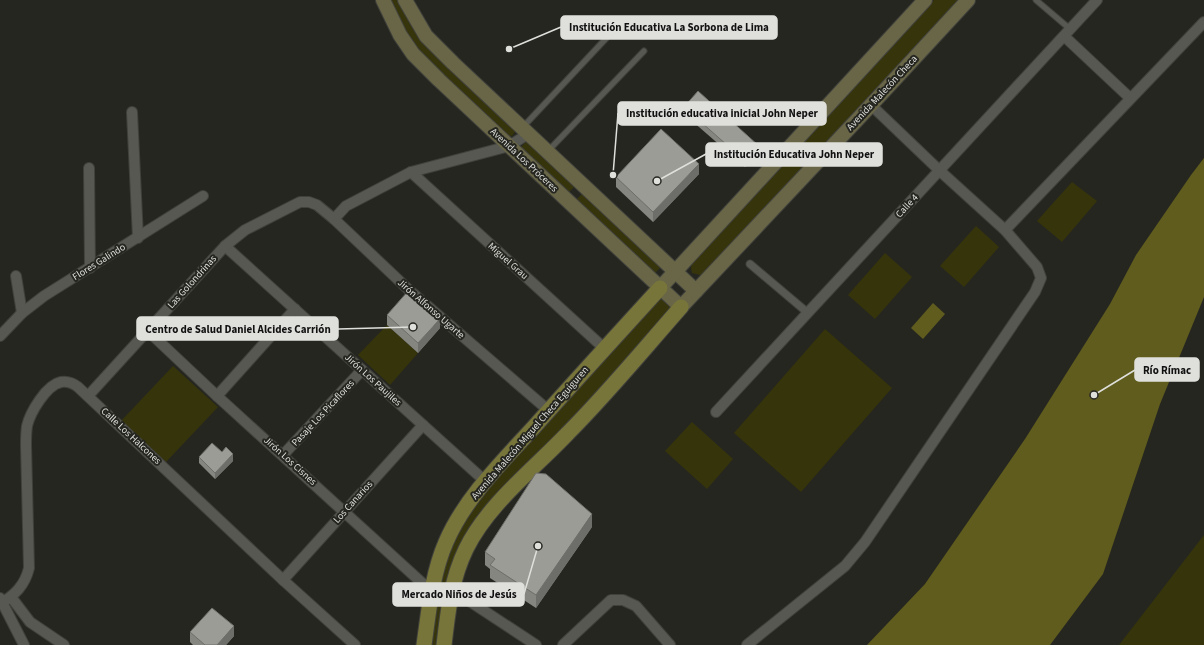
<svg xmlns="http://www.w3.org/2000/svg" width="1204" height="645" font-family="'Source Sans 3',sans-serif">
	<rect width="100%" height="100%" fill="#262621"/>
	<g fill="#36340a">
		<path d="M388,0H400L514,127L515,132L512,136L508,135L435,68L419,51L407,36Z"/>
		<path d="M934,0H958L815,154L707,273L700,275L692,273L691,268L692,261Z"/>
		<path d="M527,141L574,183V187L569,192L521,149L522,146Z"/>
		<path d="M1072,182L1097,201L1062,242L1037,221Z"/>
		<path d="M582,194H586L659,264L660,268L655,273L578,203L577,199Z"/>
		<path d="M976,226L999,247L964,287L940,266Z"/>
		<path d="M885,253L912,277L875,319L848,295Z"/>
		<path d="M658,299L665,300L672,308L669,314L558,435L487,507L439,645H427L439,580L457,531L482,493Z"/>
		<path d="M387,325L418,353L390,385L358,355Z"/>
		<path d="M825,329L892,388L801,492L734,433Z"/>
		<path d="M173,366L218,407L166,462L121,421Z"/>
		<path d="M692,422L733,459L707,489L665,451Z"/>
		<path d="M1204,535V645H1119Z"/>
	</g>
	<g fill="#5f5c1d">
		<path d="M1204,158V297L1160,404L1103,574L1050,645H867L925,584L1025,439L1110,304L1136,255L1191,175Z"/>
		<path d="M933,303L945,314L923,339L911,328Z"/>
	</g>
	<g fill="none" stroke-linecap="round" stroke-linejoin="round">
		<g stroke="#41413c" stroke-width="7">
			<g id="service">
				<path d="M1036,0L1070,29"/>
				<path d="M522,128L613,31"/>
				<path d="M548,151L644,51"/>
			</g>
		</g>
		<g stroke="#41413c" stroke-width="9">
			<path id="pedestrian" d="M750,264L808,313"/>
		</g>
		<g stroke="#41413c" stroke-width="12">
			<g id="minor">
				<path d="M1064,36L1130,98"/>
				<path d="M132,112L138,238"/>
				<path d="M89,168L90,268"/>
				<path d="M411,172L605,349"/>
				<path d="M334,219L346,206L411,172L509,146L528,134"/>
				<path d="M1005,230L1204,22"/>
				<path d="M225,246L486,482"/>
				<path d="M16,276L22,313"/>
				<path d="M148,331L217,396L432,592"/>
				<path d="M0,336L22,313L44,296L203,196"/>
				<path d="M88,396L225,246L245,230L300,202H309L317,205L334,219L409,290L548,410"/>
				<path d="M217,396L295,309"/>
				<path d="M716,412L1097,0"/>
				<path d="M283,455L362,370"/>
				<path d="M283,580L423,425"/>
				<path d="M451,589L536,645"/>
				<path d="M11,597L30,622L64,645"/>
				<path d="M0,598L24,645"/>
				<path d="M0,604C15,595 25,585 29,568L26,445C26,439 26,433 27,426C30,413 46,385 61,382C67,381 73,383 78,387L283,580L355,645"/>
				<path d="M563,645L611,600H623L636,606L670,645"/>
				<path d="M747,645L845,566L865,542L1035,292L1041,278L1037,267L1005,230L940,171L871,105"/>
			</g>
		</g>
		<g stroke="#41413c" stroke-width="16">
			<g id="secondary">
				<path d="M383,0L400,35L413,54L439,80L681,307L871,105L968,0"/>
				<path d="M405,0L426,36L453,63L696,291"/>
				<path d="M660,288L925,0"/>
			</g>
		</g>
		<g stroke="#41413c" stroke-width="17">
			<g id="primary">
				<path d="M424,645C429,610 432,574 446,542C465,498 502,462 534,427C576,380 618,334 660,288"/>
				<path d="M444,645C448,611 451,580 466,549C488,504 534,469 568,433C607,394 644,349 681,307"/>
			</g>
		</g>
		<use href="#service" stroke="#585853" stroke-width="5"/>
		<use href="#pedestrian" stroke="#585853" stroke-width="7"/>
		<use href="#minor" stroke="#585853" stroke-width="10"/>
		<use href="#secondary" stroke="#686647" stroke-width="14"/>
		<use href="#primary" stroke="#78753a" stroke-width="15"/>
	</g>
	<g fill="#868681">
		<path d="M684,107L759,153L745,167L684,114Z"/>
		<path d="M699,174L653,222L616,187V177Z"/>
		<path d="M387,315L440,328L418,353L387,325Z"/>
		<path d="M222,452L233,461L215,479L199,463V457Z"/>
		<path d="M592,527L536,608L490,578V569L485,565V552Z"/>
		<path d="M190,632L234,636L226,645H193L190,642Z"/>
	</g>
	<g fill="#6d6d69">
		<path d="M759,146V153L745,167V161Z"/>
		<path d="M699,164V174L653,222V212Z"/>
		<path d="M440,319V328L418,353V343Z"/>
		<path d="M233,454V461L215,479V473Z"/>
		<path d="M592,514V527L536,608V595Z"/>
		<path d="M234,626V636L226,645H217Z"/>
	</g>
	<g fill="#9c9c96" stroke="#6d6d69">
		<path d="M698,91L759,146L745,161L684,107Z"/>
		<path d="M661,129L699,164L653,212L616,177Z"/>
		<path d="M409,290L440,319L418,343L387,315Z"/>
		<path d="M212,443L222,452L226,447L233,454L215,473L199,457Z"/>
		<path d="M536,473L546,474L592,514L536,595L490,565L495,559L485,552Z"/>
		<path d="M212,608L234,626L217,645H205L190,632Z"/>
	</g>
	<g text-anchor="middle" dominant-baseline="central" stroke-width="4" stroke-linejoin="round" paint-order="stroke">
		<g font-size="10" fill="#dfdfdc" stroke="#262621">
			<text transform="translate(882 93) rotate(-47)">Avenida Malecón Checa</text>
			<text transform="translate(524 160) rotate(43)">Avenida Los Próceres</text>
			<text transform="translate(907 206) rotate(-47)">Calle 4</text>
			<text transform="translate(508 261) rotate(42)">Miguel Grau</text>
			<text transform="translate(99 262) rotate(-32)">Flores Galindo</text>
			<text transform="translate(192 282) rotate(-48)">Las Golondrinas</text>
			<text transform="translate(431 309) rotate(41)">Jirón Alfonso Ugarte</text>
			<text transform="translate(373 380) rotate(42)">Jirón Los Paujiles</text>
			<text transform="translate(323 413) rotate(-47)">Pasaje Los Picaflores</text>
			<text transform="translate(530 433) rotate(-49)">Avenida Malecón Miguel Checa Eguiguren</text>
			<text transform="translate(131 436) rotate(43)">Calle Los Halcones</text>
			<text transform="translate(290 461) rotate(42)">Jirón Los Cisnes</text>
			<text transform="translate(353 502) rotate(-48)">Los Canarios</text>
		</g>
	</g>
	<path fill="none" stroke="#dfdfdc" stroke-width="1.5" d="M509 49L561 27M613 175L618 113M657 181L706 154M413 327L338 329M1094 395L1135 370M538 546L524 594"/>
	<g fill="#dfdfdc" stroke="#262621" stroke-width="1.5">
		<circle cx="509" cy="49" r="4"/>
		<circle cx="613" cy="175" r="4"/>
		<circle cx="657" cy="181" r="4"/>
		<circle cx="413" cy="327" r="4"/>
		<circle cx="1094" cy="395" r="4"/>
		<circle cx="538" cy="546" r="4"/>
	</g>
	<g fill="#dfdfdc" stroke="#dfdfdc" stroke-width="1.5">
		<rect x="561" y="16" width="216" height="23" rx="4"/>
		<rect x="618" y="102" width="208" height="23" rx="4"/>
		<rect x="706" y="143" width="176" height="23" rx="4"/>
		<rect x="137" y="317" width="201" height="23" rx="4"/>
		<rect x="1135" y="358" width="64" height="23" rx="4"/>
		<rect x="393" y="583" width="131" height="23" rx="4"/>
	</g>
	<g font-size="11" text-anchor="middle" font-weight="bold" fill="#111">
		<text x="669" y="31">Institución Educativa La Sorbona de Lima</text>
		<text x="722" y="117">Institución educativa inicial John Neper</text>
		<text x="794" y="158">Institución Educativa John Neper</text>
		<text x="238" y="333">Centro de Salud Daniel Alcides Carrión</text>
		<text x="1167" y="374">Río Rímac</text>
		<text x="459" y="598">Mercado Niños de Jesús</text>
	</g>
</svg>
